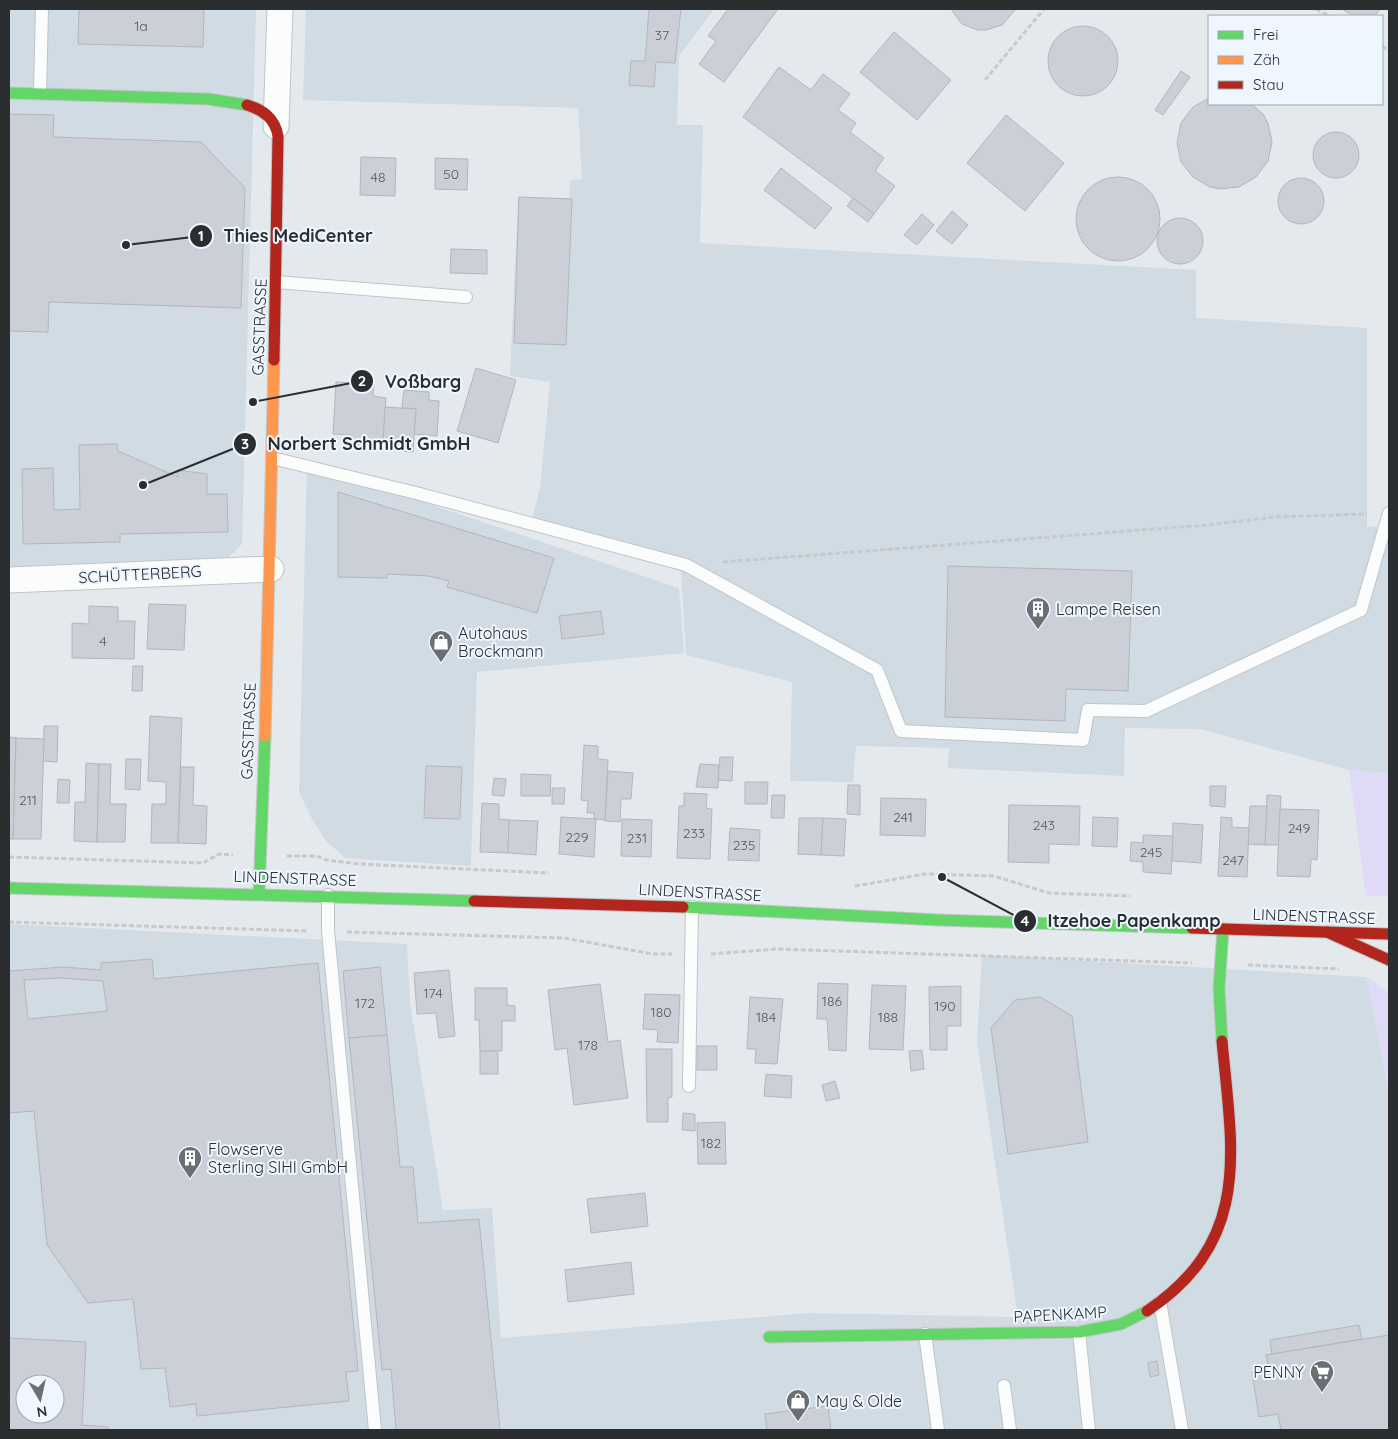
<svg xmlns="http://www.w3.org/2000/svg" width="1398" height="1439" font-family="Quicksand,sans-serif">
	<rect width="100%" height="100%" fill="#e4e9ed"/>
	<g fill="#d0dbe4" fill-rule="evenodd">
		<path d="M9,9H256L242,544L226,560L9,568Z"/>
		<path d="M306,9H714L679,56L677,125H703L700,243L1196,270V318L1367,328V527L1389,526V773L1349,770L1200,729L1125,728L1124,776L948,768L949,748L856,746L853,782L790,781L792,682L686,655L681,571L531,523L540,488L550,382L510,376L518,197L569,198L570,180L582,179L578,108L303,100Z"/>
		<path d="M307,463L679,588L684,653L477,672L471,866L345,858L326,841L312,819L299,792Z"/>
		<path d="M9,924L407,944L410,1003L443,1210L492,1208L501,1338L809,1313L1018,1317L977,1042L982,955L1367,977L1389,1094V1430H9ZM25,1384H55V1414H25Z"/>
	</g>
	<g fill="#dfdbf6">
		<path d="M1349,770L1389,773V896H1366Z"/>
		<path d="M1367,977L1389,992V1094Z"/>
	</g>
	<g fill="#cacfd8" stroke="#b4b6ba" fill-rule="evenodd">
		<path d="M79,9H204L203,47L78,44Z"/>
		<path d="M649,9H681L675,63L656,62L654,87L629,85L631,61H645Z"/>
		<path d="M728,9H778L724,82L699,64L716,41L708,36Z"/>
		<path d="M951,9H1016L1002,25L986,30H978L962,24Z"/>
		<path d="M1342,9H1380L1375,16H1353Z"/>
		<circle cx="1083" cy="61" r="35"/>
		<path d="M894,32L951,80L917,120L860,72Z"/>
		<path d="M779,67L811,90L823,74L850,94L838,110L856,123L850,132L884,158L875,171L895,186L874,214L743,117Z"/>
		<path d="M1181,71L1190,77L1163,115L1155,110Z"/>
		<path d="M1209,98V104H1251L1263,114L1268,123L1272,142L1268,161L1256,177L1239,187L1220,189L1210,187L1193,177L1181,162L1177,143L1181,123L1193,107Z"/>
		<path d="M9,114L54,115L53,137L201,142L245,188L241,308L49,302L48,332L9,331Z"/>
		<path d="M1006,115L1064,163L1025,211L967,163Z"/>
		<circle cx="1336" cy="155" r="23"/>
		<path d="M361,157L396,158L395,196L360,195Z"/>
		<path d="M435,158L468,159L467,190L435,189Z"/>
		<path d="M781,168L832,208L815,229L764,190Z"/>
		<circle cx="1118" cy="219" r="42"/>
		<circle cx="1301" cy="201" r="23"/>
		<path d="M519,197L572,199L566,345L514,343Z"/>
		<path d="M853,198L874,214L868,222L847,206Z"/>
		<path d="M952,211L968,225L952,244L936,231Z"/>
		<path d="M922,214L934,225L917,245L904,235Z"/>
		<circle cx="1180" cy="241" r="23"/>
		<path d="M451,249L487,250V274L450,273Z"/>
		<path d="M476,368L516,380L498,443L457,431Z"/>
		<path d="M336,382L374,384L373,396L386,398L383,444L374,443L373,448L350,446L351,435L333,434Z"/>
		<path d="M404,390L429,392V400L439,401L437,436L414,434L416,409L402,408Z"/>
		<path d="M385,407L416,409L413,452L396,451L397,445L383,444Z"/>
		<path d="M117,444L118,451L178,477L177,470L207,474V494H227L228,532L120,534V542L23,544L22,469L53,468L54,510L80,509L79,445Z"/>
		<path d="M338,492L554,558L537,613L447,587L449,581L429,576L387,574V578L338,577Z"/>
		<path d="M948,566L1132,571L1128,691L1066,689L1065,721L945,717Z"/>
		<path d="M149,604L186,605L184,650L147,649Z"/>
		<path d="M89,606L118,607V621H135L134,659L72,658V623L89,624Z"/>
		<path d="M601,611L604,634L562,639L559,616Z"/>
		<path d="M133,666H143L142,691H132Z"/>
		<path d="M150,716L182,718L178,843H151L152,804H166V782L148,781Z"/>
		<path d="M44,726H58L57,762L43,761Z"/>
		<path d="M9,737L16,738L13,839H9Z"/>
		<path d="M16,738L44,739L41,839H13Z"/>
		<path d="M584,745L598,746V759L608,760L605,820L594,819V813H587L588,801L581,800Z"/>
		<path d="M720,757H733L732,781L718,780Z"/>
		<path d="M126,759H141L140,790L125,789Z"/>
		<path d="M86,763L99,764L97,842L74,841L75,802H85Z"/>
		<path d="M99,764H111L110,804H126L125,842H97Z"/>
		<path d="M700,764L719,765L718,788L696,787Z"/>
		<path d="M426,766L462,767L460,819L424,818Z"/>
		<path d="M181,767H194L193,805L207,806L206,844L178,843Z"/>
		<path d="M608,771L633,773L631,799H621L620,822L605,821Z"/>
		<path d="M521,774L551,775L550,796H521Z"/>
		<path d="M494,778L506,779L504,796L492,795Z"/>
		<path d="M58,779L70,780L69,803H57Z"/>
		<path d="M745,782H768L767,804H745Z"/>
		<path d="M848,785H860V815L847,814Z"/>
		<path d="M1210,786H1226L1225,807L1210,806Z"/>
		<path d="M552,788H565L564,804H552Z"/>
		<path d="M684,793L707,794L706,808L712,809L710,859L677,858L679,806H684Z"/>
		<path d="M772,795H785L784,818H771Z"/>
		<path d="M1267,795L1281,796L1279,845H1265Z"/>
		<path d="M881,798L926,799L925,836L880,835Z"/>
		<path d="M482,803L499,804V819L509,820L508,853L480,852Z"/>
		<path d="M1009,805L1080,806L1079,845L1049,844V863L1008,862Z"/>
		<path d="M1250,806H1267L1265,845L1248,844Z"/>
		<path d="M1280,809L1319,810L1317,860L1311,859L1310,877L1277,876Z"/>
		<path d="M561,817L596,819L594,857L559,854Z"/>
		<path d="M1093,817L1118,818L1117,847L1092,846Z"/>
		<path d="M1221,817L1232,818V827L1249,828L1247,877L1218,876Z"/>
		<path d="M799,818H823L821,855L798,854Z"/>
		<path d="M823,818L846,819L844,856L821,855Z"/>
		<path d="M622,819L652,820L651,857L621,856Z"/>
		<path d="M509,820L538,821L536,855L508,853Z"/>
		<path d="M1173,823L1203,825L1201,863L1172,861Z"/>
		<path d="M730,828L760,830L759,861L728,860Z"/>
		<path d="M1143,835L1173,836L1171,874L1143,872V862L1130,861L1131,842L1143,843Z"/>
		<path d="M152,959L154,979L318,963L358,1371L346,1372L349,1401L197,1416L196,1404L170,1407L165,1368L141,1369L133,1299L88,1303L47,1245L34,1111L9,1113V971L63,967L101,970V963ZM60,978L103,981L107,1011L28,1019L24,980Z"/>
		<path d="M380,967L387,1035L349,1038L343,971Z"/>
		<path d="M449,970L455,1036L439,1038L436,1013L417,1014L414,973Z"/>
		<path d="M818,983L848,984L846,1051L829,1050L827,1019H817Z"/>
		<path d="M600,984L608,1042L620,1040L628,1098L574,1105L567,1048L555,1050L548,990Z"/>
		<path d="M872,985L906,986L903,1050L869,1049Z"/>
		<path d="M961,986V1026H947V1050H930L929,987Z"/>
		<path d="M475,988H507V1005L515,1006V1021H502V1051H480L479,1020H475Z"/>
		<path d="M645,994L680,995L678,1043L657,1042L658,1030L643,1029Z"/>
		<path d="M750,997L783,999L777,1064L755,1063L756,1049H747Z"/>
		<path d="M1040,997L1072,1016L1088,1142L1008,1154L991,1028L1015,1000Z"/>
		<path d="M387,1035L400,1167H413L418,1223L479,1219L500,1430H396L391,1369L382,1370L349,1038Z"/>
		<rect x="697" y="1046" width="20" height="24"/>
		<path d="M646,1049H672V1097L668,1098V1122H647Z"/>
		<path d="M922,1050L924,1069L911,1071L909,1051Z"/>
		<rect x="480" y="1051" width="18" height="23"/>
		<path d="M766,1074L792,1076L791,1098L764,1096Z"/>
		<path d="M835,1081L840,1098L826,1101L822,1085Z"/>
		<path d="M683,1113L695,1114V1131L682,1130Z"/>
		<path d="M725,1122L726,1164H698L697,1123Z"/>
		<path d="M645,1193L648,1226L591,1233L587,1199Z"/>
		<path d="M631,1262L634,1294L568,1302L565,1270Z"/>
		<path d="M1359,1325L1362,1339L1272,1354L1270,1340Z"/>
		<path d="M1389,1335V1430H1281L1278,1414L1259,1417L1252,1372L1269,1369L1266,1355Z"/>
		<path d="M9,1338L86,1342L82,1425L108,1427V1430H9ZM25,1384H55V1414H25Z"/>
		<path d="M1157,1361L1159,1375L1150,1377L1148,1363Z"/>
		<path d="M828,1406L831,1430H767L765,1414Z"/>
	</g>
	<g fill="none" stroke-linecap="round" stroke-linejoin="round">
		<g stroke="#c1c5c8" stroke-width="14">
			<g id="lane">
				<path d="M40,93L42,9"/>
				<path d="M276,282L466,297"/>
				<path d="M272,458L416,493L686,565L877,670L901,731L1083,740L1088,710L1146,711L1361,610L1389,513"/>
				<path d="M328,895V931L375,1430"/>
				<path d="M689,1086L692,907"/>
				<path d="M1160,1302L1182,1430"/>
				<path d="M1079,1332L1089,1430"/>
				<path d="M925,1334L938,1430"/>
				<path d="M1004,1386L1010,1430"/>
			</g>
		</g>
		<g stroke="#c1c5c8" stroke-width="27">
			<g id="street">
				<path d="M276,126L280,9"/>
				<path d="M9,580L271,569"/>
			</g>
		</g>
		<g stroke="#c1c5c8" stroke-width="13">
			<g id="fast">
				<path d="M9,93L208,99L247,105"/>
				<path d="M9,888L474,901"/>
				<path d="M259,893L265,736"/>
				<path d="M683,907L938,920L1192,928"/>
				<path d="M1222,1041L1219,989L1223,929"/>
				<path d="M769,1337L1079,1332L1121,1324L1147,1311"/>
			</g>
		</g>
		<g stroke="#c1c5c8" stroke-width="13">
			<path id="slow" d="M265,736L274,360"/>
		</g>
		<g stroke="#c1c5c8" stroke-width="13">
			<g id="jam">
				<path d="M247,105C263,110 275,118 278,136L274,360"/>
				<path d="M474,901L683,907"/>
				<path d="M1192,928L1389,934"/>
				<path d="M1327,932L1389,960"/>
				<path d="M1147,1311C1253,1240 1232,1150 1222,1041"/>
			</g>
		</g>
		<g stroke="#c7c9ca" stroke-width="3" stroke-dasharray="5 2.5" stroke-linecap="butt">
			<path d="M1316,9L1329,16"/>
			<path d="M1382,46L1389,51"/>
			<path d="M985,80L1044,9"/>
			<path d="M723,562L1207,525L1274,517L1367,514"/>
			<path d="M287,856H317L326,860L359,864L549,873"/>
			<path d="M9,857L203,863L219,854L233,855"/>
			<path d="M855,886L925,874L994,876L1049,893L1130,896"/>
			<path d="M9,922L309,931"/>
			<path d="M347,932L564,938L653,954H672"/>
			<path d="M711,954L777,949L1192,963"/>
			<path d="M1248,965L1339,969"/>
		</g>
		<use href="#lane" stroke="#fbfcfc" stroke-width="12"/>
		<use href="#street" stroke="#fbfcfc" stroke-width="25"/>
		<use href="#fast" stroke="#63d668" stroke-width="11"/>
		<use href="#slow" stroke="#ff974d" stroke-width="11"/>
		<use href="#jam" stroke="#b3261e" stroke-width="11"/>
	</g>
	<defs>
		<g id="building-pin" transform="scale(1.25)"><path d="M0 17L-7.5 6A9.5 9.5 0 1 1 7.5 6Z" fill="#6b6f73" stroke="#eef7ff"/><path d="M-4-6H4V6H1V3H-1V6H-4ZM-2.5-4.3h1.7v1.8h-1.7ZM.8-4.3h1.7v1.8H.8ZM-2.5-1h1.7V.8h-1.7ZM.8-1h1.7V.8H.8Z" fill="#fff"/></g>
		<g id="shop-pin" transform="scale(1.25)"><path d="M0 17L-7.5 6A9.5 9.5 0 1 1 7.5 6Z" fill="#6b6f73" stroke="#eef7ff"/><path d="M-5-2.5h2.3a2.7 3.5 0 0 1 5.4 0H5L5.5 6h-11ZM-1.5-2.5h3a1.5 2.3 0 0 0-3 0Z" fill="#fff"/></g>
		<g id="supermarket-pin" transform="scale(1.25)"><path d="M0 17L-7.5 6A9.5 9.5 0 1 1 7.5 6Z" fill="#6b6f73" stroke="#eef7ff"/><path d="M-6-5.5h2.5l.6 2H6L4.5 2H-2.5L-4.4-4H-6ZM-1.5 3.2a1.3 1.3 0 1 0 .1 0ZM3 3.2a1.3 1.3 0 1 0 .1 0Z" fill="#fff"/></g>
	</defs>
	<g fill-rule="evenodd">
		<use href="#building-pin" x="1038" y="609"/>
		<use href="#shop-pin" x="441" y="642"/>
		<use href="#building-pin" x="190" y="1158"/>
		<use href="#supermarket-pin" x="1322" y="1372"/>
		<use href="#shop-pin" x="798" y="1401"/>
	</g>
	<g text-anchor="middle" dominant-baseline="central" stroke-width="4" stroke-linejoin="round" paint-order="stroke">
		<g font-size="14" fill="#565b5f">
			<text x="141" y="26">1a</text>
			<text x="662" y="35">37</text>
			<text x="451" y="174">50</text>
			<text x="378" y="177">48</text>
			<text x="103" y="641">4</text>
			<text x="28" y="800">211</text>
			<text x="903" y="817">241</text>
			<text x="1044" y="825">243</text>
			<text x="1299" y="828">249</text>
			<text x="694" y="833">233</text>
			<text x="577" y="837">229</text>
			<text x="637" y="838">231</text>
			<text x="744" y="845">235</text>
			<text x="1151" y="852">245</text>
			<text x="1233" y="860">247</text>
			<text x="433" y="993">174</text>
			<text x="832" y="1001">186</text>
			<text x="365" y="1003">172</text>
			<text x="945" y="1006">190</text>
			<text x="661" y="1012">180</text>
			<text x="766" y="1017">184</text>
			<text x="888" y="1017">188</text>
			<text x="588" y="1045">178</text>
			<text x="711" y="1143">182</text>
		</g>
		<g font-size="16" fill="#2a2e31" stroke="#eef7ff">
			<text transform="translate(259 327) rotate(-88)">GASSTRASSE</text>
			<text transform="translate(140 574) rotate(-3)">SCHÜTTERBERG</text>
			<text transform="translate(248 731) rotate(-88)">GASSTRASSE</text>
			<text transform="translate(295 878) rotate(2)">LINDENSTRASSE</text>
			<text transform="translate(700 892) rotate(3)">LINDENSTRASSE</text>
			<text transform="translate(1314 916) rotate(2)">LINDENSTRASSE</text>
			<text transform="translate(1060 1314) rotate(-3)">PAPENKAMP</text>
		</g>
		<g font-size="16" fill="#2a2e31" stroke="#eef7ff" text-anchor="start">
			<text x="1056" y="609">Lampe Reisen</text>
			<text x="458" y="633">Autohaus<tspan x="458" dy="18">Brockmann</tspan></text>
			<text x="208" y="1149">Flowserve<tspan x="208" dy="18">Sterling SIHI GmbH</tspan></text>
			<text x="1304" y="1372" text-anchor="end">PENNY</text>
			<text x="816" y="1401">May &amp; Olde</text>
		</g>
	</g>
	<path fill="none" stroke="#2a2e31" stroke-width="2" d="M126 245L201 236M253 402L362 381M143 485L245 444M942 877L1025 921"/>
	<g fill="#2a2e31" stroke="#eef7ff" stroke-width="2">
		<circle cx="126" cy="245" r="5"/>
		<circle cx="253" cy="402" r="5"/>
		<circle cx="143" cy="485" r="5"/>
		<circle cx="942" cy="877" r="5"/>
		<circle cx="201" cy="236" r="12"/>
		<circle cx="362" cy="381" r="12"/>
		<circle cx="245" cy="444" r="12"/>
		<circle cx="1025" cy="921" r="12"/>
	</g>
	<g font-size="15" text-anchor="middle" font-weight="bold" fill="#fff">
		<text x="201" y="241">1</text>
		<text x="362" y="386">2</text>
		<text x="245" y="449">3</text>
		<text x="1025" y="926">4</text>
	</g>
	<g font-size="18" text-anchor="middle" font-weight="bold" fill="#2a2e31" stroke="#eef7ff" stroke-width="4" stroke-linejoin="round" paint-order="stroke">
		<text x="298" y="242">Thies MediCenter</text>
		<text x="423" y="388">Voßbarg</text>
		<text x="369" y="450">Norbert Schmidt GmbH</text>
		<text x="1134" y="927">Itzehoe Papenkamp</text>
	</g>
	<rect width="1398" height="1439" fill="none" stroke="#2a2e31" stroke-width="20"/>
	<rect x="1208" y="15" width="175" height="90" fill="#eef7ff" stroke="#a0a7ad"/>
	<rect x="1218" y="31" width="25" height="8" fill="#63d668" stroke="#a0a7ad"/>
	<text x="1253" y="40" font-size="15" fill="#2a2e31">Frei</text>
	<rect x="1218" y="56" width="25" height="8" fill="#ff974d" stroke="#a0a7ad"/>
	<text x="1253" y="65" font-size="15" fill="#2a2e31">Zäh</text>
	<rect x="1218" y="81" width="25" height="8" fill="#b3261e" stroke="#a0a7ad"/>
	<text x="1253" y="90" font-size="15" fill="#2a2e31">Stau</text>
	<g transform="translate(40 1399) rotate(171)"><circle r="24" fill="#eef7ff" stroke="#a0a7ad"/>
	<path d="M0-4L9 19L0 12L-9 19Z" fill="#6b6f73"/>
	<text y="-8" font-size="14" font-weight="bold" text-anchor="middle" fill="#2a2e31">N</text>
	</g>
</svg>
